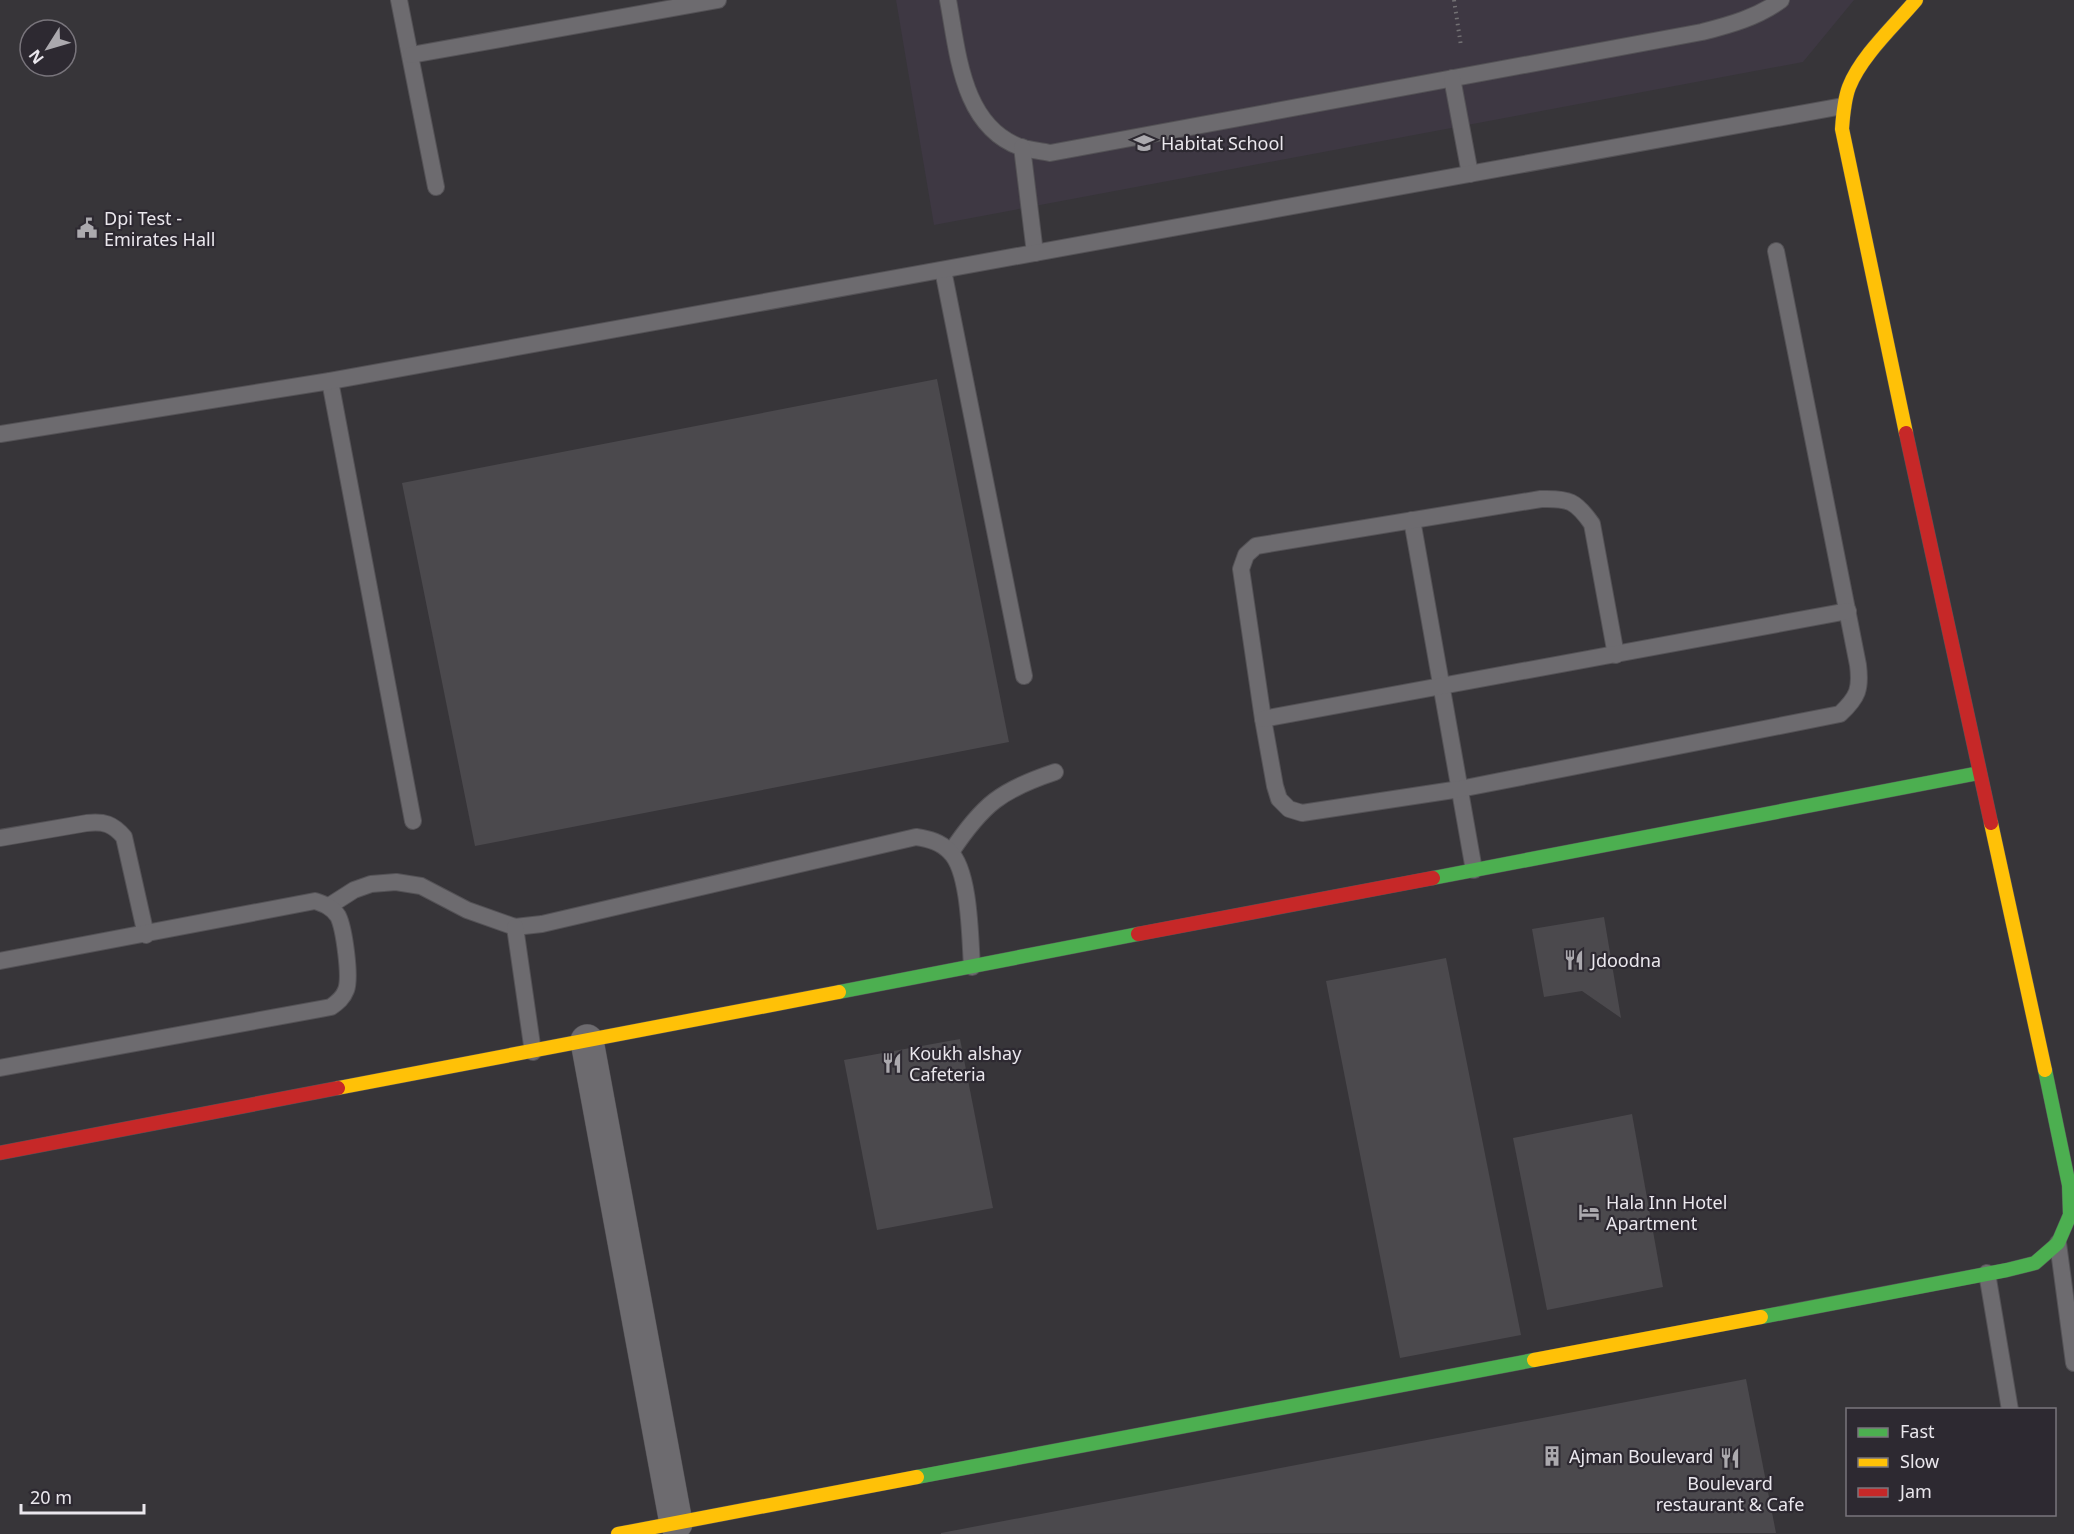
<svg xmlns="http://www.w3.org/2000/svg" width="2074" height="1534" font-family="'Noto Sans',sans-serif">
	<rect width="100%" height="100%" fill="#373539"/>
	<path fill="#3e3843" d="M896,0H1854L1803,62L934,225Z"/>
	<g fill="#4b494d">
		<path d="M937,379L1009,742L475,846L402,483Z"/>
		<path d="M1604,917L1621,1018L1582,991L1544,997L1532,929Z"/>
		<path d="M1446,958L1521,1335L1400,1358L1326,981Z"/>
		<path d="M960,1039L993,1208L877,1230L844,1060Z"/>
		<path d="M1632,1114L1663,1287L1547,1310L1513,1138Z"/>
		<path d="M1746,1379L1776,1533L941,1534V1533Z"/>
	</g>
	<g fill="none" stroke-linecap="round" stroke-linejoin="round">
		<g stroke="#545256" stroke-width="18">
			<g id="lane">
				<path d="M399,0L436,187"/>
				<path d="M948,0C958,53 962,128 1023,148C1031,150 1041,151 1050,153L1702,32C1730,25 1758,17 1781,0"/>
				<path d="M411,55L718,0"/>
				<path d="M1452,78L1470,174"/>
				<path d="M1022,147L1035,253"/>
				<path d="M943,270L1024,676"/>
				<path d="M330,381L413,821"/>
				<path d="M0,434L330,381L1843,106"/>
				<path d="M1412,520L1474,870"/>
				<path d="M1616,655L1592,524C1576,501 1569,498 1541,499L1256,546L1246,555L1241,569L1263,719L1275,786L1279,799L1289,809L1302,813L1460,789L1840,714C1858,697 1861,689 1858,665L1776,251"/>
				<path d="M1263,719L1848,611"/>
				<path d="M0,838L87,823C104,821 113,824 124,837L146,935"/>
				<path d="M951,852C983,804 1001,790 1055,772"/>
				<path d="M329,906L354,890L371,884L396,882L421,886L467,910L515,927L542,924L916,837C929,839 941,842 950,852C970,871 970,939 972,967"/>
				<path d="M515,927L533,1052"/>
				<path d="M0,961L315,901C324,904 332,907 338,916C344,928 351,977 346,990C343,998 338,1002 331,1007L0,1068"/>
				<path d="M2058,1243L2074,1363"/>
				<path d="M1987,1273L2010,1410"/>
			</g>
		</g>
		<g stroke="#545256" stroke-width="34">
			<path id="street" d="M587,1041L676,1523"/>
		</g>
		<g stroke="#545256" stroke-width="15">
			<g id="fast">
				<path d="M1433,878L1979,773"/>
				<path d="M839,992L1138,934"/>
				<path d="M1761,1317L2007,1270L2035,1263L2058,1243L2070,1215L2069,1185L2045,1070"/>
				<path d="M917,1477L1534,1360"/>
			</g>
		</g>
		<g stroke="#545256" stroke-width="15">
			<g id="slow">
				<path d="M1906,433L1842,129C1843,115 1844,100 1849,87C1861,56 1895,25 1916,0"/>
				<path d="M1991,823L2045,1070"/>
				<path d="M338,1088L839,992"/>
				<path d="M1534,1360L1761,1317"/>
				<path d="M618,1534L917,1477"/>
			</g>
		</g>
		<g stroke="#545256" stroke-width="15">
			<g id="jam">
				<path d="M1906,433L1991,823"/>
				<path d="M1138,934L1433,878"/>
				<path d="M0,1153L338,1088"/>
			</g>
		</g>
		<path stroke="#737174" stroke-width="4" stroke-dasharray="1.5 4.5" stroke-linecap="butt" d="M1454,0L1461,46"/>
		<use href="#lane" stroke="#6d6b6f" stroke-width="16"/>
		<use href="#street" stroke="#6d6b6f" stroke-width="33"/>
		<use href="#fast" stroke="#4caf50" stroke-width="14"/>
		<use href="#slow" stroke="#ffc107" stroke-width="14"/>
		<use href="#jam" stroke="#c62828" stroke-width="14"/>
	</g>
	<defs>
		<g id="school-bare" transform="scale(1.62)"><path d="M0-5L7-2L0 1L-7-2ZM-4 1L0 2.5L4 1V4Q0 6-4 4Z" fill="#aba9ae" stroke="#2d2931" stroke-width="2.5" paint-order="stroke"/></g>
		<g id="civic-bare" transform="scale(1.62)"><path d="M-.6-6.5H3V-4.5H.6V-3L4-1V1h2V6H-6V1h2V-1L-.6-3ZM-1.2 2.5V6h2.4V2.5Z" fill="#aba9ae" stroke="#2d2931" stroke-width="2.5" paint-order="stroke"/></g>
		<g id="restaurant-bare" transform="scale(1.62)"><path d="M-5-6h1v4h1v-4h1v4h1v-4h1v5L-1.5 .5V6h-2V.5L-5-1ZM5-6V6H3V1.5H1.5Q1.5-4 5-6Z" fill="#aba9ae" stroke="#2d2931" stroke-width="2.5" paint-order="stroke"/></g>
		<g id="hotel-bare" transform="scale(1.62)"><path d="M-6-4.5h1.5V1H6V5H4.5V3h-9V5H-6ZM-4 0a1.8 1.8 0 1 1 3.6 0ZM.5 0V-2.5h3Q6-2.5 6 0Z" fill="#aba9ae" stroke="#2d2931" stroke-width="2.5" paint-order="stroke"/></g>
		<g id="building-bare" transform="scale(1.62)"><path d="M-4-6H4V6H1V3H-1V6H-4ZM-2.5-4.3h1.7v1.8h-1.7ZM.8-4.3h1.7v1.8H.8ZM-2.5-1h1.7V.8h-1.7ZM.8-1h1.7V.8H.8Z" fill="#aba9ae" stroke="#2d2931" stroke-width="2.5" paint-order="stroke"/></g>
	</defs>
	<g fill-rule="evenodd">
		<use href="#school-bare" x="1144" y="143"/>
		<use href="#civic-bare" x="87" y="228"/>
		<use href="#restaurant-bare" x="1574" y="960"/>
		<use href="#restaurant-bare" x="892" y="1063"/>
		<use href="#hotel-bare" x="1589" y="1212"/>
		<use href="#building-bare" x="1552" y="1456"/>
		<use href="#restaurant-bare" x="1730" y="1458"/>
	</g>
	<g text-anchor="middle" dominant-baseline="central" stroke-width="4.5" stroke-linejoin="round" paint-order="stroke">
		<g font-size="18" fill="#eae7ed" stroke="#2d2931" text-anchor="start">
			<text x="1161" y="143">Habitat School</text>
			<text x="104" y="218">Dpi Test -<tspan x="104" dy="21">Emirates Hall</tspan></text>
			<text x="1591" y="960">Jdoodna</text>
			<text x="909" y="1053">Koukh alshay<tspan x="909" dy="21">Cafeteria</tspan></text>
			<text x="1606" y="1202">Hala Inn Hotel<tspan x="1606" dy="21">Apartment</tspan></text>
			<text x="1569" y="1456">Ajman Boulevard</text>
			<text x="1730" y="1483" text-anchor="middle">Boulevard<tspan x="1730" dy="21">restaurant &amp; Cafe</tspan></text>
		</g>
	</g>
	<rect x="1846" y="1408" width="210" height="108" fill="#2d2931" stroke="#79757c" stroke-width="1.5"/>
	<rect x="1858" y="1428" width="30" height="9" fill="#4caf50" stroke="#79757c" stroke-width="1.5"/>
	<text x="1900" y="1438" font-size="18" fill="#eae7ed">Fast</text>
	<rect x="1858" y="1458" width="30" height="9" fill="#ffc107" stroke="#79757c" stroke-width="1.5"/>
	<text x="1900" y="1468" font-size="18" fill="#eae7ed">Slow</text>
	<rect x="1858" y="1488" width="30" height="9" fill="#c62828" stroke="#79757c" stroke-width="1.5"/>
	<text x="1900" y="1498" font-size="18" fill="#eae7ed">Jam</text>
	<g transform="translate(48 48) rotate(233)"><circle r="28" fill="#2d2931" stroke="#79757c" stroke-width="1.5"/>
	<path d="M0-4.5L10 22L0 15L-10 22Z" fill="#aba9ae"/>
	<text y="-9" font-size="16" font-weight="bold" text-anchor="middle" fill="#eae7ed">N</text>
	</g>
	<path d="M21 1504v9h123v-9" fill="none" stroke="#eae7ed" stroke-width="3"/>
	<text x="30" y="1504" font-size="18" fill="#eae7ed" stroke="#2d2931" stroke-width="4.5" paint-order="stroke">20 m</text>
</svg>
